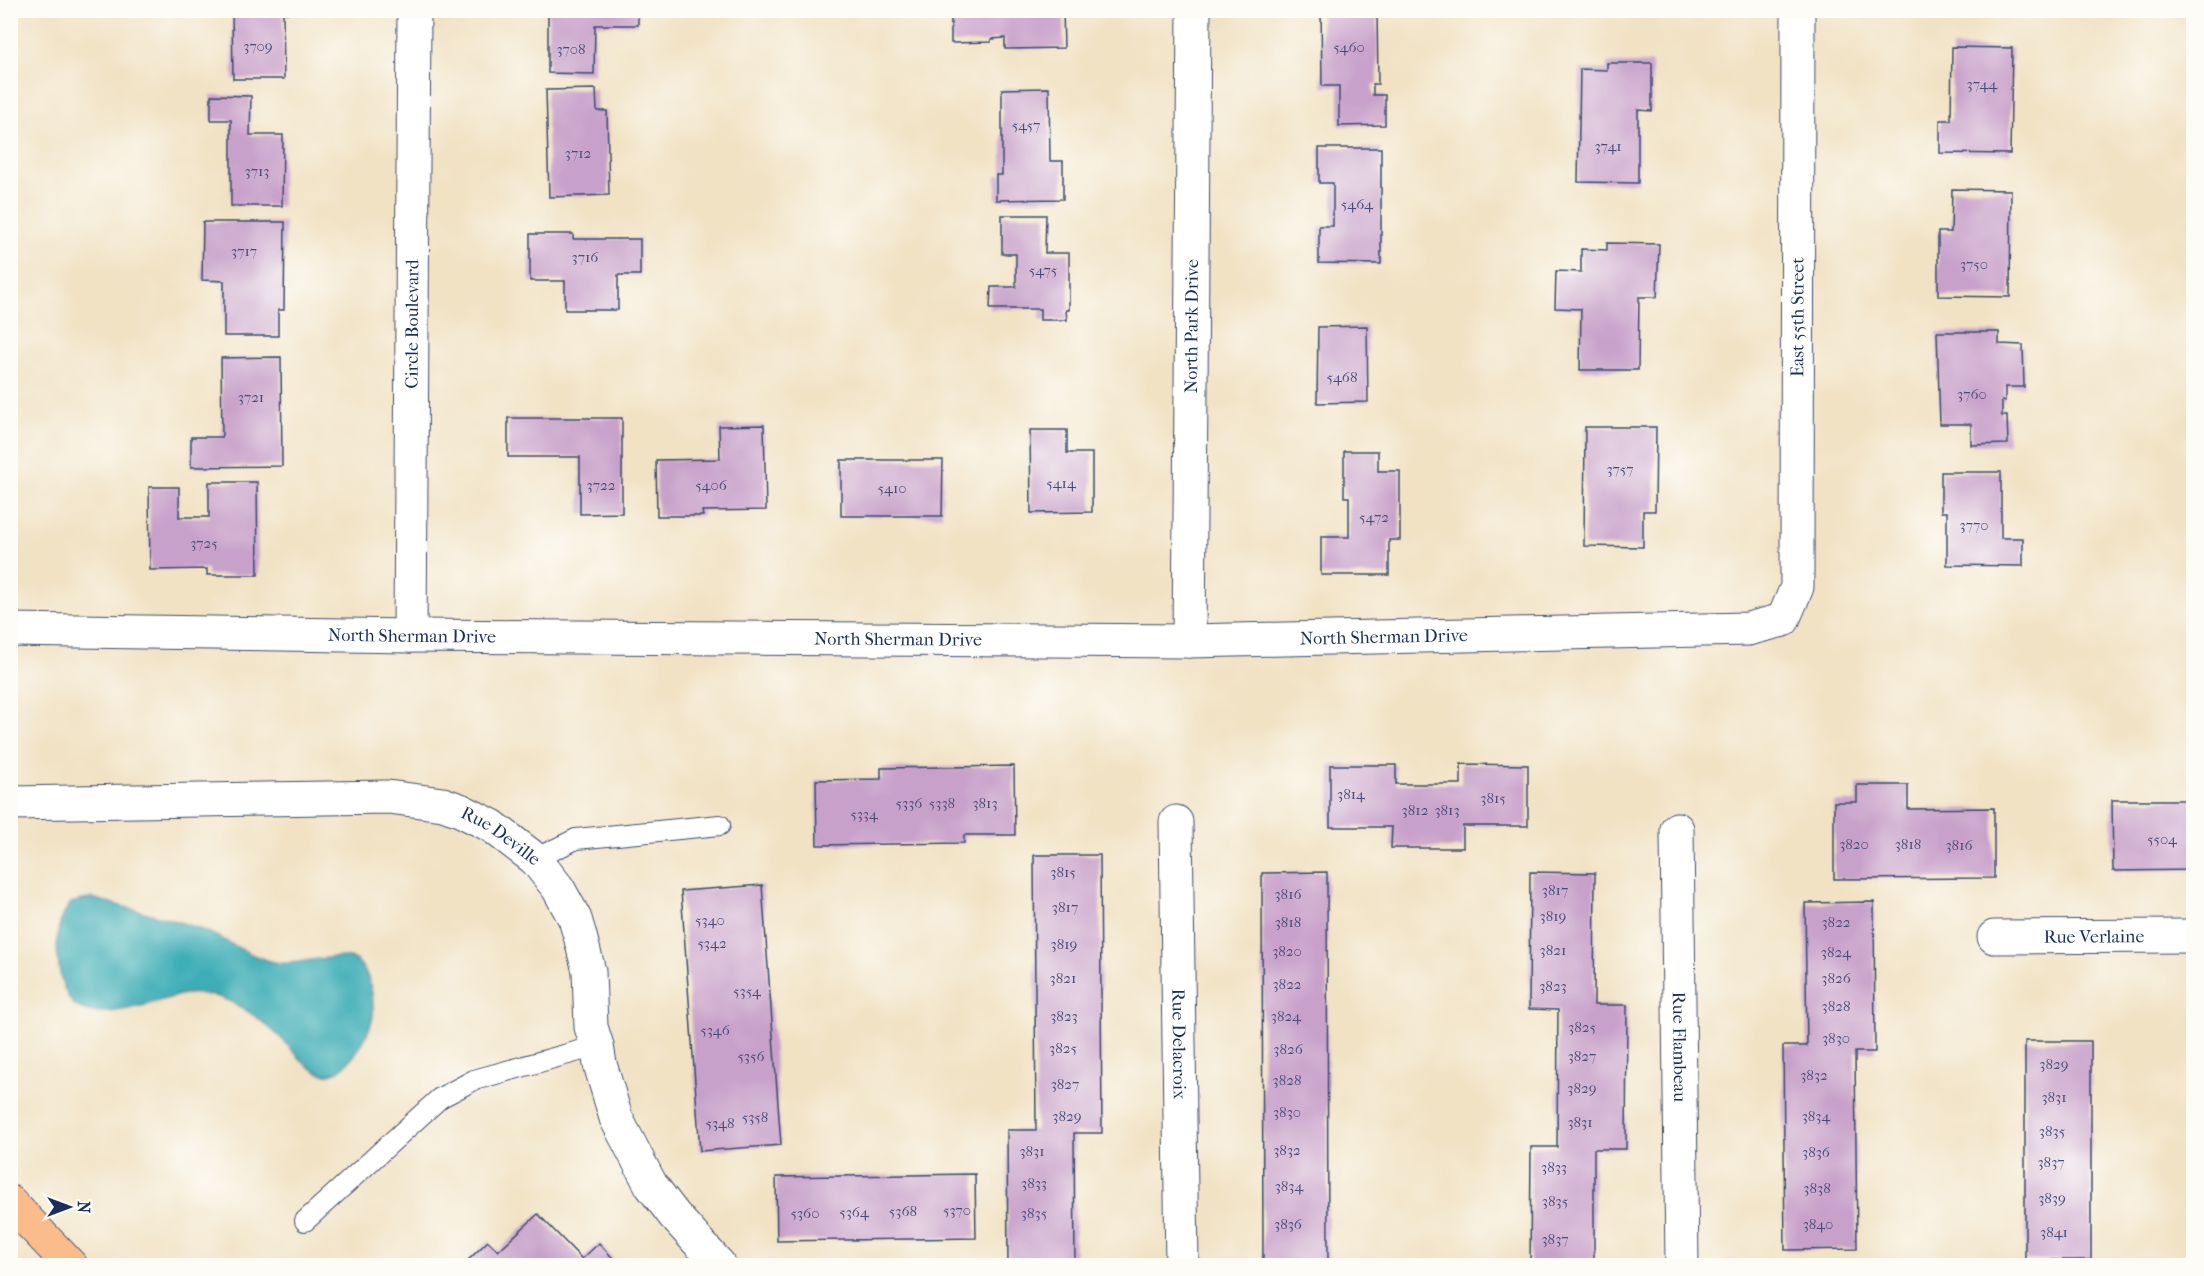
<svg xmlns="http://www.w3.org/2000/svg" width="2204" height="1276" font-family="'IM FELL French Canon',serif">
	<rect width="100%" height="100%" fill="#fdfcf7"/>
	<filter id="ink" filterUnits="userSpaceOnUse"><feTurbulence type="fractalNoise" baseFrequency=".0167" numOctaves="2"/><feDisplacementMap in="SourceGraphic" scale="12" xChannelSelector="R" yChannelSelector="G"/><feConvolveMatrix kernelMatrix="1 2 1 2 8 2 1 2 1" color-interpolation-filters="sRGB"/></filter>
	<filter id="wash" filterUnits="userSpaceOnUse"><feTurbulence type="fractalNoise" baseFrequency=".008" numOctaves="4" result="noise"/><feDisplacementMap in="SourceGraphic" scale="24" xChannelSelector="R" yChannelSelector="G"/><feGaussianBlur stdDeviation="1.35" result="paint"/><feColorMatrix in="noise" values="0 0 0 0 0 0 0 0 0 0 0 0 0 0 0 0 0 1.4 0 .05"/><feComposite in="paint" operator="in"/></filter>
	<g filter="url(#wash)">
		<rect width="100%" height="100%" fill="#f1e2c4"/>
		<path fill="#3cadb6" stroke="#2c6e8a" stroke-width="1.5" d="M92,898C129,909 169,917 205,931C229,941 255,960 280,963C300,966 345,948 359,963C371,975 374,999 373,1015C371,1034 344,1082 320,1073C306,1067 296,1054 286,1043C268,1025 240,1002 215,996C206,994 192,993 184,994C157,1000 92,1027 71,1001C65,994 60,976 59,967C55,943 56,922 71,903Z"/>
		<g id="blocks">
			<g fill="#c8a1ca">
				<path d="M232,10H288V13H283L284,79H233Z"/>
				<path d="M548,10H638V25H595L594,74L548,73Z"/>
				<path d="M951,10H1063L1064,48L1005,49V38L991,39V42L951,43Z"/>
				<path d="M1321,10H1377L1378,84H1373V95H1385V125L1339,126V86H1322Z"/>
				<path d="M1952,47L2012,48L2010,154L1940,153V120H1951Z"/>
				<path d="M1607,63H1652V111L1638,110V183L1578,182L1580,69L1607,70Z"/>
				<path d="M1049,88L1050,161H1063V199L996,200V175H1002V89Z"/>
				<path d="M596,89L597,111H607L609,195L549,197L546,90Z"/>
				<path d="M211,95L251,96L250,135H283L282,206H231V120H211Z"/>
				<path d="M1319,148H1381V264L1319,263V226H1333V183H1319Z"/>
				<path d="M1952,189L2011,190L2010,297L1938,296V232H1951Z"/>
				<path d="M1002,215H1046L1045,253H1069V310H1066L1067,320H1040V309H990L991,287H1016V254H1002Z"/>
				<path d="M203,222H285L284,310H278V336H224V281L202,280Z"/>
				<path d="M530,234H573V239H640V275H618V310H565V281H530Z"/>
				<path d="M1607,243L1659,244L1657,297H1639L1638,370H1580L1581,309L1555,308L1556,271L1581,272V249L1607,250Z"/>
				<path d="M1367,326L1368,402L1317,403L1318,327Z"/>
				<path d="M1937,332H1999V344L2023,345L2024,387H2005V401H2002V416H2007L2008,444L1971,445V424H1940Z"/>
				<path d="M281,357L282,466L191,467V437H222L221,358Z"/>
				<path d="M508,418H622V513L580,514V457H508Z"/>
				<path d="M764,425L766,510L702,511L703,516H657L656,460L720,459L719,426Z"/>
				<path d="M1585,427H1656L1655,511H1643V547L1584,546Z"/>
				<path d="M1030,430H1067V453H1092V512L1031,513Z"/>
				<path d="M1344,451H1378V471H1400V540H1389V575H1321V537H1349V497H1344Z"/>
				<path d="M841,460H943L942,516H841Z"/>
				<path d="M1941,472H2001V538H2023V566L1947,565V512H1941Z"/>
				<path d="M209,482H257L258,575H207V569L150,570L149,487H179V517H209Z"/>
				<path d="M1461,764L1528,765V826H1463V848H1391L1392,827H1330V765H1396V784H1461Z"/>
				<path d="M1014,766L1015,835H964V843L817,845L816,780L881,779V768Z"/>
				<path d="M1857,785H1908V809L1994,808V878L1834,879V802H1857Z"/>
				<path d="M2112,800H2194V870L2113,871Z"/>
				<path d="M1034,855H1100L1102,1133H1074L1075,1265L1008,1266L1007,1130H1036Z"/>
				<path d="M1327,872L1328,1266H1263L1262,873Z"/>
				<path d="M1530,872L1595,873L1594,1005H1627L1626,1149H1594V1266H1530L1531,1147H1557L1558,1010L1529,1009Z"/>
				<path d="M762,885L781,1145L700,1151L681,891Z"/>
				<path d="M1874,902L1875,1052H1855L1857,1249L1785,1250L1783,1046H1807L1805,903Z"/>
				<rect x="2025" y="1041" width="66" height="219"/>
				<path d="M975,1174L976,1238L777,1241L776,1177Z"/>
				<path d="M538,1214L582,1259L599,1243L620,1266H462L488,1241L498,1251Z"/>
			</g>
		</g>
	</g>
	<g filter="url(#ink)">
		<use href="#blocks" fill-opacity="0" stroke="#3b4a6d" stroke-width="1.5"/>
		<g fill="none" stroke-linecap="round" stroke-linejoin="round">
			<g stroke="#3b4a6d" stroke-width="22">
				<g id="lane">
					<path d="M535,859L576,839L720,825"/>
					<path d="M305,1221L440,1098L474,1080L597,1046"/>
				</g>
			</g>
			<g stroke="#3b4a6d" stroke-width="35">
				<g id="street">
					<path id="s1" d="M10,630L410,636L1189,641L1748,629L1783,620L1797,587L1798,10"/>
					<path id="s2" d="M410,636L414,10"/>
					<path id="s3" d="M1189,641L1194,10"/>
					<path id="s4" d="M10,803L388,797L443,804L460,810L492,826L535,859L558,888L575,919L580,936L589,971L591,1027L597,1046L600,1064L616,1118L651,1185L674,1215L720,1266"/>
					<path id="s5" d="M1176,822L1182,1266"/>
					<path id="s6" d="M1677,829L1682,1266"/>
					<path id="s7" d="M1994,937L2194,936"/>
				</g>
			</g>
			<g stroke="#3b4a6d" stroke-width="35">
				<path id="primary" d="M10,1202L71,1266"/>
			</g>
			<use href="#lane" stroke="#fff" stroke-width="20"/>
			<use href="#street" stroke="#fff" stroke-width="33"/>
			<use href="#primary" stroke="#fabc8b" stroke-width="33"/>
		</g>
	</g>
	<g text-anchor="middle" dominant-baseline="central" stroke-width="6" stroke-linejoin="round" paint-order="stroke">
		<g font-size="15" fill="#464c79">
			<text x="258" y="46">3709</text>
			<text x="1349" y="47">5460</text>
			<text x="571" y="49">3708</text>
			<text x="1982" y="84">3744</text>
			<text x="1026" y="125">5457</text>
			<text x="1608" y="146">3741</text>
			<text x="578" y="153">3712</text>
			<text x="257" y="171">3713</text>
			<text x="1357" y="204">5464</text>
			<text x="244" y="251">3717</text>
			<text x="585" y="257">3716</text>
			<text x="1974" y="264">3750</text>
			<text x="1043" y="270">5475</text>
			<text x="1342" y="377">5468</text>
			<text x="1972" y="394">3760</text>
			<text x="251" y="397">3721</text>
			<text x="1620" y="469">3757</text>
			<text x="1061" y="483">5414</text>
			<text x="601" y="485">3722</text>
			<text x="711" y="485">5406</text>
			<text x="892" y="488">5410</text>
			<text x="1374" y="517">5472</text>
			<text x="1974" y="525">3770</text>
			<text x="204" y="543">3725</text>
			<text x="1351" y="794">3814</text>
			<text x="1493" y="798">3815</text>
			<text x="909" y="803">5336</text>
			<text x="942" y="803">5338</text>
			<text x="985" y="803">3813</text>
			<text x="1415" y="810">3812</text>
			<text x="1447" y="810">3813</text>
			<text x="864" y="814">5334</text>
			<text x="2162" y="839">5504</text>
			<text x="1854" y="844">3820</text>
			<text x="1908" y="844">3818</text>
			<text x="1959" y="845">3816</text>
			<text x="1063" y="872">3815</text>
			<text x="1555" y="890">3817</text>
			<text x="1288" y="894">3816</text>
			<text x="1065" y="907">3817</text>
			<text x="1553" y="916">3819</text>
			<text x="710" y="920">5340</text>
			<text x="1288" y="922">3818</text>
			<text x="1836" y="922">3822</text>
			<text x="712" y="943">5342</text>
			<text x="1064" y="944">3819</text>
			<text x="1553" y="950">3821</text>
			<text x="1287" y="951">3820</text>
			<text x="1836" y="952">3824</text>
			<text x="1063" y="978">3821</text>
			<text x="1836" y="978">3826</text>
			<text x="1287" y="984">3822</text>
			<text x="1553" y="986">3823</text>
			<text x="747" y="991">5354</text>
			<text x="1836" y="1006">3828</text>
			<text x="1064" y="1016">3823</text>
			<text x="1286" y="1016">3824</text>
			<text x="1582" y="1027">3825</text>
			<text x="715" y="1030">5346</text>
			<text x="1836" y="1038">3830</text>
			<text x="1063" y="1048">3825</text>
			<text x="1288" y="1049">3826</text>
			<text x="751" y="1056">5356</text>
			<text x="1582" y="1056">3827</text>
			<text x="2054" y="1064">3829</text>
			<text x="1814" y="1075">3832</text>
			<text x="1287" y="1080">3828</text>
			<text x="1065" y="1084">3827</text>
			<text x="1582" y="1088">3829</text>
			<text x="2054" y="1097">3831</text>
			<text x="1287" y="1112">3830</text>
			<text x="1067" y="1116">3829</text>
			<text x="1816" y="1116">3834</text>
			<text x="755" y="1117">5358</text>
			<text x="1580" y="1122">3831</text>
			<text x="720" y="1123">5348</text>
			<text x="2052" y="1131">3835</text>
			<text x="1287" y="1150">3832</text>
			<text x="1032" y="1151">3831</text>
			<text x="1816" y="1152">3836</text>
			<text x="2051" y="1162">3837</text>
			<text x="1554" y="1167">3833</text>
			<text x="1034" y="1183">3833</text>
			<text x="1289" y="1186">3834</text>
			<text x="1817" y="1188">3838</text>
			<text x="2052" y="1198">3839</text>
			<text x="1555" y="1201">3835</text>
			<text x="957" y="1210">5370</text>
			<text x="903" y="1211">5368</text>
			<text x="854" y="1212">5364</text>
			<text x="805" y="1213">5360</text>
			<text x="1034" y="1213">3835</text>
			<text x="1288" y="1224">3836</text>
			<text x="1818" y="1224">3840</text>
			<text x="2054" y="1232">3841</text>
			<text x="1555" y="1239">3837</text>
		</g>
		<g font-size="18" fill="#1b2f5e" stroke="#fdfcf7">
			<text stroke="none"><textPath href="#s1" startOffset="2080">East 55th Street</textPath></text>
			<text stroke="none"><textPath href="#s2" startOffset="312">Circle Boulevard</textPath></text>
			<text stroke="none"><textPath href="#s3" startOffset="315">North Park Drive</textPath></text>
			<text stroke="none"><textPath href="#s1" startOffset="402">North Sherman Drive</textPath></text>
			<text stroke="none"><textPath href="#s1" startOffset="1374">North Sherman Drive</textPath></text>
			<text stroke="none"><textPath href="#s1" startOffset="888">North Sherman Drive</textPath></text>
			<text stroke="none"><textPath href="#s4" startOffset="500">Rue Deville</textPath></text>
			<text stroke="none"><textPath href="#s7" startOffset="100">Rue Verlaine</textPath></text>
			<text stroke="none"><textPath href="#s5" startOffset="222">Rue Delacroix</textPath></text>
			<text stroke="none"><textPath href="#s6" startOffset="218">Rue Flambeau</textPath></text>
		</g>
	</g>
	<rect width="2204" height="1276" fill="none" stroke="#fdfcf7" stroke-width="36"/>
	<g transform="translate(69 1207) rotate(90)" stroke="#fdfcf7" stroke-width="4.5" paint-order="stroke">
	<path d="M0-4.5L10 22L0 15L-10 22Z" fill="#1b2f5e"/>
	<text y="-9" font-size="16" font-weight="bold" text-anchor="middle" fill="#1b2f5e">N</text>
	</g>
</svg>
